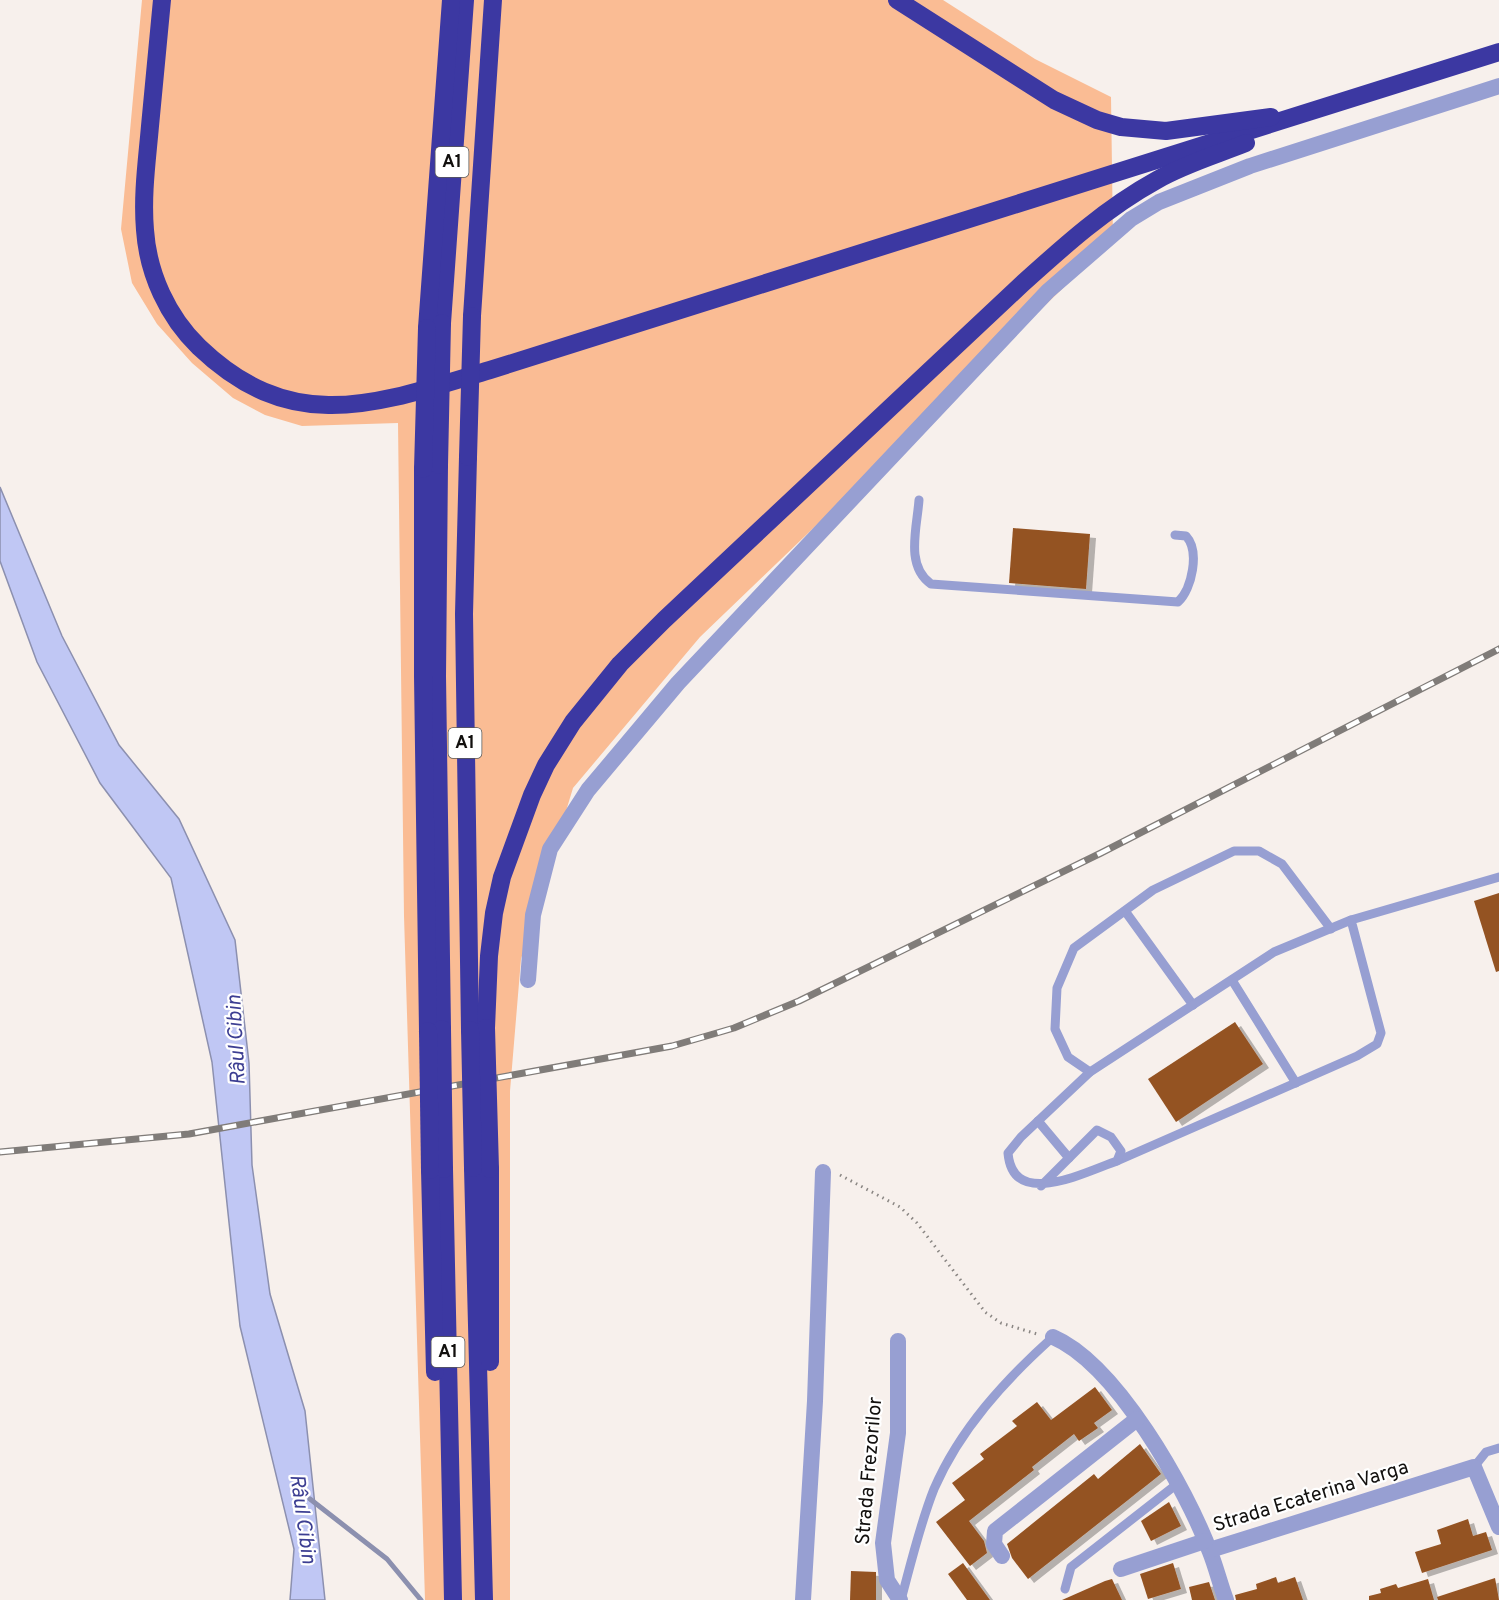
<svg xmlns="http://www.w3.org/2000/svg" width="1499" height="1600" font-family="Overpass,sans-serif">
	<defs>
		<filter id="shadow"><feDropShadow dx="6" dy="4" stdDeviation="0" flood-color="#0004"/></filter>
	</defs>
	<rect width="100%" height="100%" fill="#f7f0ec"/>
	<path fill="#fabc94" d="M142,0H943L1035,59L1111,97L1113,240L700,637L573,788L521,959L510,1091V1600H425L404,916L398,423L302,426L265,415L233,398L192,363L157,324L132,283L121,229Z"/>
	<path fill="#c0c7f4" stroke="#8c90af" stroke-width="1.5" d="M0,487L62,636L119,745L179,819L235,940L249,1063L252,1165L270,1294L305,1411L325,1600H290L294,1549L240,1326L212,1062L171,878L100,783L37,662L0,561Z"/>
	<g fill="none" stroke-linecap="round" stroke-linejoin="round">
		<path stroke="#8c90af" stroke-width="5" d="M310,1499L387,1559L421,1600"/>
	</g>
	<g fill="#945323" filter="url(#shadow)">
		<path d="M1013,528L1090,534L1086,589L1009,583Z"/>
		<path d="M1499,893V971L1496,972L1474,901Z"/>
		<path d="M1235,1022L1263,1064L1176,1122L1148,1079Z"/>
		<path d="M1095,1387L1112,1410L1094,1423L1098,1428L1079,1441L1074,1434L1032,1467L1034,1470L969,1521L984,1541L987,1553L970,1566L936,1522L965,1500L952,1483L984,1459L980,1454L1017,1426L1012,1421L1037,1402L1051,1420Z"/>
		<path d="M1140,1444L1161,1474L1028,1579L1012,1558L1007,1544L1094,1474L1098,1479Z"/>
		<path d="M1169,1502L1181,1526L1151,1541L1141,1521Z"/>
		<path d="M1468,1519L1473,1536L1486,1532L1492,1550L1422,1573L1415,1552L1441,1544L1437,1530Z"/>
		<path d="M963,1563L990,1600H967L948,1574Z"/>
		<path d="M1173,1563L1181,1589L1148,1599L1140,1574Z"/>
		<path d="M851,1571L876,1572V1600H850Z"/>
		<path d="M1276,1577L1278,1583L1295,1577L1303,1600H1236L1235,1595L1257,1589L1256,1584Z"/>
		<path d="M1495,1578L1499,1600H1438L1437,1597Z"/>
		<path d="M1112,1579L1122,1600H1062L1105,1581Z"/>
		<path d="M1428,1579L1434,1600H1369V1596L1381,1593L1380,1589L1396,1584L1398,1588Z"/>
		<path d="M1209,1582L1215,1600H1192L1189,1587Z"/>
	</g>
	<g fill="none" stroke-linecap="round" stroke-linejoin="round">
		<path stroke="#8a8683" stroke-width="3" stroke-dasharray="1.5 4.5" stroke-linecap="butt" d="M840,1175L900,1207L917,1223L985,1312L1001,1323L1037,1334"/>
		<g stroke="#979fd2" stroke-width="9">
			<path d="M919,500C917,528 905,566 931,584L1178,602C1192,589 1200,551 1186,536L1175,535"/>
			<path d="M1125,911L1193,1005"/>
			<path d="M1232,980L1296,1083"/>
			<path d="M1090,1072L1068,1057L1055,1029L1057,988L1074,948L1153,890L1234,851H1259L1282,864L1331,929"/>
			<path d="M1038,1121L1069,1158"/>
			<path d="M1117,1161L1357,1056L1377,1044L1381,1033L1351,920L1499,877"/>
			<path d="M1041,1186L1097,1130L1111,1137L1121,1151L1117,1161C1085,1172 1013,1210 1008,1153L1021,1137L1090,1072L1274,952L1351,920"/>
			<path d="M1474,1467L1486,1452L1499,1448"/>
			<path d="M1065,1589L1071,1567L1177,1484"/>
			<path d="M901,1600C911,1563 920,1524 934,1489C960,1429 1005,1380 1053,1337"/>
		</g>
		<g stroke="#979fd2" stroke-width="16">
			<path d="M528,980L533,915L550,849L588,790L678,683L1048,291L1131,219L1159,202L1250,166L1499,86"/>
			<path d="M1053,1337C1116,1364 1186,1488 1210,1552C1216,1567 1220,1584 1226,1600"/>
			<path d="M898,1341V1433L883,1543L887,1580L900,1600"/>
			<path d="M1210,1550L1474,1467L1499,1527"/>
			<path d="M1002,1556L994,1544L995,1531L1137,1419"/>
			<path d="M1121,1569L1205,1541"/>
			<path d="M803,1600L815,1401L823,1172"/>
		</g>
		<g stroke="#3c38a2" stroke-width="18">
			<path d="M162,0C158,42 154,84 150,126C147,161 142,195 145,230C148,274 168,317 199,347C294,438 379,403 490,370L1499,52"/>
			<path d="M897,0L1054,100L1097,120L1121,127L1166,131L1271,117"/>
			<path d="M472,316L493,0"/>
			<path d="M442,323L465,0"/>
			<path d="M427,328L451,0"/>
			<path d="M468,457L464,614L470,1030"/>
			<path d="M439,465L437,676L442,1029"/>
			<path d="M423,469V676L428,1031"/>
			<path d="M486,1028L489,956L494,913L502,877L532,795L546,765L573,722L620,664L664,620L1022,284C1064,246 1106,208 1157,180C1185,164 1216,155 1246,143"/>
			<path d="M473,1168L484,1600"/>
			<path d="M444,1169L453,1600"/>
			<path d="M490,1169V1362"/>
			<path d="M430,1170L435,1372"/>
		</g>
		<g stroke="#807c79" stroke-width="7">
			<path id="rail" d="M0,1152L189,1134L672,1046L734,1028L799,1001L1101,853L1499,649"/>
		</g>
		<use href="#rail" stroke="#fff" stroke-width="4.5" stroke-dasharray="14" stroke-linecap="butt"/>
		<g stroke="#3c38a2" stroke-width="18">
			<path d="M468,457L472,316"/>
			<path d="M439,465L442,323"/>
			<path d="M423,469L427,328"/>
			<path d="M486,1028L490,1169"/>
			<path d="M442,1029L444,1169"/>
			<path d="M470,1030L473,1168"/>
			<path d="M428,1031L430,1170"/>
		</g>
	</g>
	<g text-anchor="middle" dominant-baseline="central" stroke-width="4.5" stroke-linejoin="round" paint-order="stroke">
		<g fill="#fff" stroke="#595856" stroke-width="1.5">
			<rect x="435.5" y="147" width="33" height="30" rx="4.5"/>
			<rect x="448.5" y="728" width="33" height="30" rx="4.5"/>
			<rect x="431.5" y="1337" width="33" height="30" rx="4.5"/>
		</g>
		<g font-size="18" font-weight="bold" fill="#12100e">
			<text x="452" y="162">A1</text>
			<text x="465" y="743">A1</text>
			<text x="448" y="1352">A1</text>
		</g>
		<g font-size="20" fill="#12100e" stroke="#fff">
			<text transform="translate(870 1471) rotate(-85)">Strada Frezorilor</text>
			<text transform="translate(1311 1497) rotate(-17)">Strada Ecaterina Varga</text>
		</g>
		<g font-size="21" font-style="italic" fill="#3c3e92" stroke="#fff">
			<text transform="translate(237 1040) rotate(-93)">Râul Cibin</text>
			<text transform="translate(302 1519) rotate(82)">Râul Cibin</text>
		</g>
	</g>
</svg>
